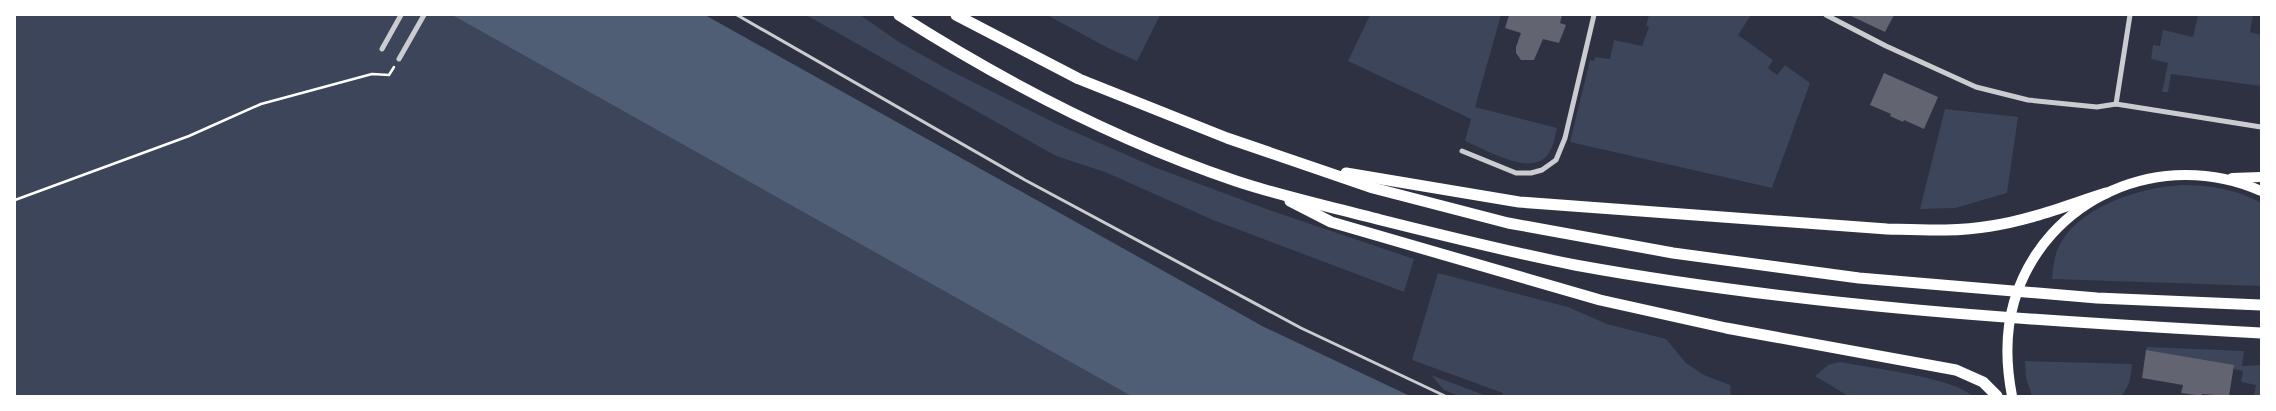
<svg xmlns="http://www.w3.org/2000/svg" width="2276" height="411" font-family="'Nunito Sans',sans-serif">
	<rect width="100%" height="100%" fill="#2d3142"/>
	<g fill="#3c4559">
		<path d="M15,15H452L1131,396H15Z"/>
		<path d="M806,15H860L899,42L949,70L1059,125L1154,167L1272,211L1414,259L1404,292L1213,220L1105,172L1056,156Z"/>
		<path d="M1047,15H1160L1137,61L1108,48Z"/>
		<path d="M1370,15H1501L1475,107L1557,128C1555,136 1554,144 1550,151C1535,180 1487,150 1465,141L1471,119L1348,61Z"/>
		<path d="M1649,15H1751L1738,35L1773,60L1768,68L1777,75L1785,65L1810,83L1772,188L1570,142L1590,60L1594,61L1595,57L1610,59L1614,40L1642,46L1649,27L1646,26Z"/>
		<path d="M2198,15H2253L2250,32L2261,35V86L2171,74L2168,92H2162L2168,63L2151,59L2153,45L2160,46L2163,30L2193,37Z"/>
		<path d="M1945,109L2018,117L2007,193L1955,208L1920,209Z"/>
		<path d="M2181,185C2209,185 2237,189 2261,203V286L2052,279C2053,269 2054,257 2058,248C2078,206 2139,188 2181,185Z"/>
		<path d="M1438,273L1568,307L1607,324L1666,339L1686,363L1704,375L1730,385L1731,396H1502L1503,393L1412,360Z"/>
		<path d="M2147,347L2244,351L2242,366L2261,365V396H2254L2256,385L2241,382L2243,371L2146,350Z"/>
		<path d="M2025,361L2132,364C2131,377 2130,386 2121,396H2032L2026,378Z"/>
		<path d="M1840,362C1869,368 1953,377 1972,396H1848L1815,376L1828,365Z"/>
		<path d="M1431,375L1487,396H1459L1444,390Z"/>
	</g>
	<path fill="#4f5d75" d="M452,15H705L1264,327L1410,396H1131Z"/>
	<g fill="#626471">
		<path d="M1509,15H1562L1560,23L1566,25L1559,43L1543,39L1534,60H1521L1516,53V47L1521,33L1505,28Z"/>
		<path d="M1849,15H1894L1885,32Z"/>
		<path d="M1884,73L1938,97L1924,129L1904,120L1903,122L1890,116L1891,114L1870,105Z"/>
		<path d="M2146,350L2234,365L2229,396L2202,394V396L2181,393L2183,385L2142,378Z"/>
	</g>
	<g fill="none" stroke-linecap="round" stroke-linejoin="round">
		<path stroke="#fff" stroke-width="2.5" d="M15,200L189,136L261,104L372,74L389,75L394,67"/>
		<path stroke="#caccd0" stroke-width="3" d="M737,15L1025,180L1301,328L1445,396"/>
		<g stroke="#caccd0" stroke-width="5">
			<path d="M1826,15L1886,46L1976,87L2028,100L2097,107L2116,104L2261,127"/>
			<path d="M382,49L401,15"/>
			<path d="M399,59L424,15"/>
			<path d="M2116,104L2130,15"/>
			<path d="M1462,151L1516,173H1531L1542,170L1556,160L1565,138L1594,15"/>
		</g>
		<g stroke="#fff" stroke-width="10">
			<path d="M2232,178L2261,177"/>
			<path d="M2012,396C2006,365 2005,333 2014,302C2045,197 2162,147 2261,191"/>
		</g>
		<g stroke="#fff" stroke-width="11">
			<path d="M899,15C1004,82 1118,141 1236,181C1284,197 1332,207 1381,220C1445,236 1509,252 1575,265C1801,306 2032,321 2261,333"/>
			<path d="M956,15L1079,79L1227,138L1373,188L1508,223L1673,253L1859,278L2097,298L2261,305"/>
			<path d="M1346,173L1519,202L1887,229C1922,230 1957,232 1991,226C2031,220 2068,205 2106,193"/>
			<path d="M1290,201L1331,222L1600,300L1726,328L1956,370L1983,382L1997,396"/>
		</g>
	</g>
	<rect width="2276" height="411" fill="none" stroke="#ffffff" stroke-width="32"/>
</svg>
